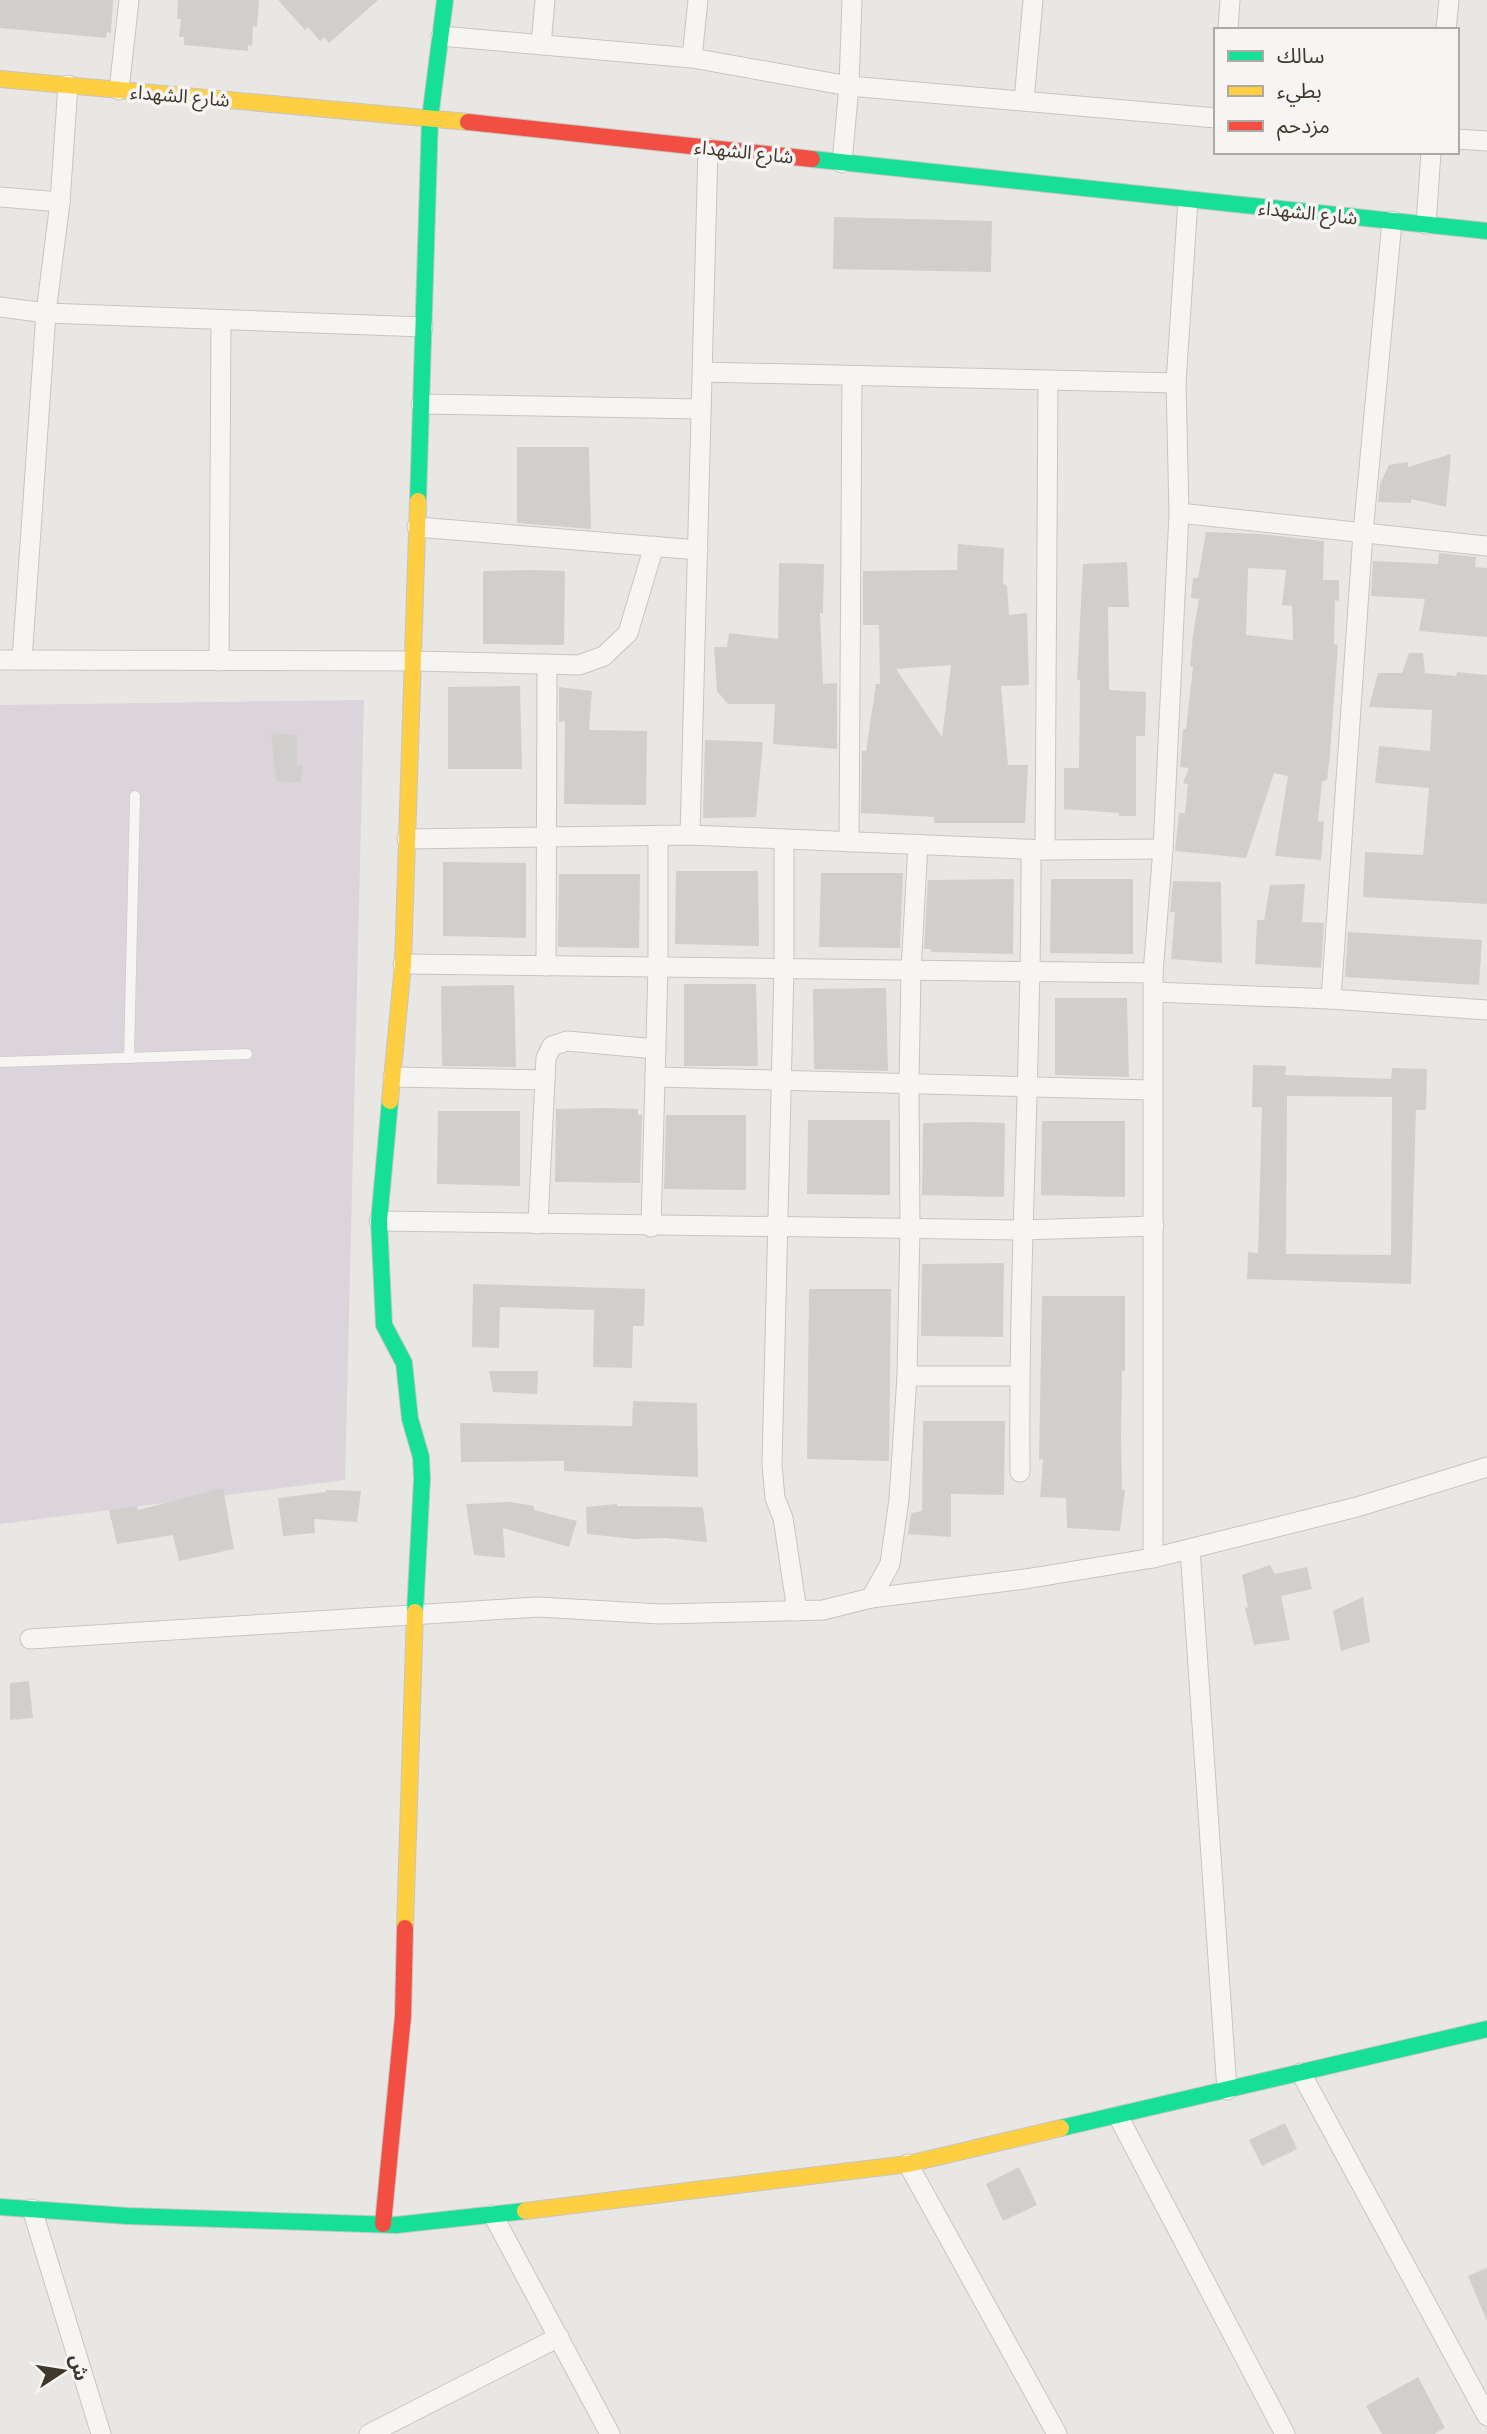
<svg xmlns="http://www.w3.org/2000/svg" width="1487" height="2434" font-family="'Fira Sans','Noto Sans Arabic',sans-serif">
	<rect width="100%" height="100%" fill="#e9e7e4"/>
	<path fill="#dbd4db" d="M364,700L345,1480L0,1524V705Z"/>
	<g fill="#d1cfcd" fill-rule="evenodd">
		<path d="M0,0H113L111,33L107,32L106,38L0,28Z"/>
		<path d="M178,0H259L257,27L253,26L252,46L248,45V51L184,45V37H179L181,19H177Z"/>
		<path d="M278,0H378L329,43L324,37L320,41L308,27L305,30Z"/>
		<path d="M834,217L992,221L991,272L833,269Z"/>
		<path d="M517,447H589L591,529L517,523Z"/>
		<path d="M1451,454L1446,507L1411,499V503L1378,502L1380,484L1389,465L1408,462V467Z"/>
		<path d="M1206,532L1261,534L1324,541L1323,580H1339V601L1335,600L1334,644L1338,645L1330,753L1327,780L1322,781L1318,821L1324,822L1321,860L1275,856L1288,776L1274,773L1246,858L1175,851L1179,813H1185L1188,784L1183,783L1189,768L1180,767L1183,729H1186L1193,667H1190L1193,634L1199,599L1191,598L1193,578H1198ZM1248,568L1286,570L1282,605L1292,606L1293,640L1246,635Z"/>
		<path d="M958,544L1004,548L1003,583L1007,586L1009,615L1027,613L1029,685L1001,686L1008,765H1028L1025,823H934V817L861,813L862,751H866L876,684H880L879,625H863V571L957,570ZM951,665L942,737L896,669Z"/>
		<path d="M1439,553L1476,557L1475,567L1487,568V637L1419,631L1425,599L1371,596L1373,561L1438,564Z"/>
		<path d="M1127,562L1129,607H1108L1109,690L1146,692L1145,736H1136V816H1119V813L1064,809V768H1079L1080,680H1077L1083,564Z"/>
		<path d="M779,563L824,564L823,613H820L823,684L837,683V749L773,744L775,704H728L717,691L714,647H727L729,633L778,639Z"/>
		<path d="M532,570L565,571L564,645L483,644V571Z"/>
		<path d="M1409,653H1423L1425,673L1456,676L1457,672L1487,675V904L1363,897L1365,852L1423,855L1429,788L1375,783L1379,746L1430,751L1432,710L1369,707L1378,673H1402Z"/>
		<path d="M520,686L522,769H448V687Z"/>
		<path d="M559,687L592,691L589,730L647,731L646,805L564,804L565,721L559,722Z"/>
		<path d="M271,733L297,735V765L303,766L300,783L276,781Z"/>
		<path d="M705,740L763,742L756,817L703,818Z"/>
		<path d="M443,862L526,863V938L443,936Z"/>
		<path d="M676,871H758L759,946L675,944Z"/>
		<path d="M821,873H903L900,948L819,947Z"/>
		<path d="M559,874H640L639,948L558,947Z"/>
		<path d="M1014,879L1013,954L931,952V949H924L928,880Z"/>
		<path d="M1051,879H1133V954L1050,953Z"/>
		<path d="M1173,881L1221,882L1222,963L1171,959L1175,912H1170Z"/>
		<path d="M1305,884L1302,922L1324,923L1321,968L1255,964L1257,920H1264L1270,885Z"/>
		<path d="M1348,932L1482,940L1479,985L1345,977Z"/>
		<path d="M684,984H756L758,1066H684Z"/>
		<path d="M514,985L516,1067L442,1066L441,986Z"/>
		<path d="M886,988L888,1071L814,1069L813,989Z"/>
		<path d="M1055,998H1127L1129,1077L1055,1075Z"/>
		<path d="M1253,1065L1286,1066L1285,1075L1391,1079L1392,1068L1427,1069L1426,1110H1416L1411,1284L1247,1279L1248,1252L1258,1253L1262,1107H1252ZM1287,1096L1392,1097L1391,1255L1286,1254Z"/>
		<path d="M605,1108L638,1109V1115H642L640,1183L555,1182L556,1109Z"/>
		<path d="M438,1111H520V1186L437,1184Z"/>
		<path d="M666,1115H746V1190L664,1189Z"/>
		<path d="M808,1120H890V1195L807,1194Z"/>
		<path d="M1042,1121H1125V1197L1041,1195Z"/>
		<path d="M971,1122L1005,1123L1004,1197L922,1195L923,1123Z"/>
		<path d="M1004,1263L1003,1337L921,1336L922,1264Z"/>
		<path d="M473,1284L645,1289L644,1326H633L632,1368L593,1367L594,1310L500,1307L499,1348L472,1347Z"/>
		<path d="M809,1289H891L889,1461L807,1459Z"/>
		<path d="M1042,1296H1125V1371H1122L1121,1436L1122,1490H1125L1120,1531L1067,1528L1066,1498L1040,1497L1043,1459L1039,1460Z"/>
		<path d="M489,1371H538L537,1394L493,1392Z"/>
		<path d="M633,1401L697,1403L698,1477L564,1471V1461L461,1462L460,1423L632,1426Z"/>
		<path d="M923,1421H1005L1004,1495L951,1494V1537L908,1534L911,1513L922,1511Z"/>
		<path d="M223,1488L234,1549L179,1561L173,1535L117,1544L109,1510L137,1506L138,1510Z"/>
		<path d="M326,1490L361,1491L357,1522L314,1519L315,1533L283,1536L278,1498L326,1492Z"/>
		<path d="M510,1502L534,1506V1510L577,1521L569,1547L503,1528L505,1558L474,1555L466,1504Z"/>
		<path d="M617,1504V1506L703,1507L707,1542L665,1538L634,1539L587,1534L586,1507Z"/>
		<path d="M1270,1565L1275,1574L1307,1567L1312,1589L1281,1596L1290,1640L1254,1645L1245,1608L1248,1607L1242,1575Z"/>
		<path d="M1363,1597L1370,1642L1341,1651L1333,1611Z"/>
		<path d="M29,1681L33,1718L10,1720V1683Z"/>
		<path d="M1285,2123L1297,2149L1262,2166L1249,2140Z"/>
		<path d="M1019,2167L1037,2205L1003,2221L986,2184Z"/>
		<path d="M1487,2268V2321L1468,2276Z"/>
		<path d="M1418,2377L1445,2428L1434,2434H1382L1366,2406Z"/>
	</g>
	<g fill="none" stroke-linecap="round" stroke-linejoin="round">
		<g stroke="#c7c5c3" stroke-width="11">
			<g id="lane">
				<path d="M129,1058L135,796"/>
				<path d="M0,1062L247,1054"/>
			</g>
		</g>
		<g stroke="#c7c5c3" stroke-width="21">
			<g id="street">
				<path d="M1228,30L1230,0"/>
				<path d="M1446,30L1449,0"/>
				<path d="M441,36L692,58L849,86L1216,118"/>
				<path d="M541,45L545,0"/>
				<path d="M692,58L698,0"/>
				<path d="M119,90L129,0"/>
				<path d="M1024,101L1033,0"/>
				<path d="M1457,139L1487,141"/>
				<path d="M842,163L849,86L852,0"/>
				<path d="M0,197L60,202"/>
				<path d="M1426,224L1431,152"/>
				<path d="M0,307L46,313L423,327"/>
				<path d="M703,372L1176,383"/>
				<path d="M421,404L701,409"/>
				<path d="M1179,513L1487,546"/>
				<path d="M417,527L698,550"/>
				<path d="M0,660L413,661L579,665L604,656L628,633L654,546"/>
				<path d="M22,660L46,313L60,202L68,85"/>
				<path d="M219,661L221,320"/>
				<path d="M690,835L708,148"/>
				<path d="M407,839L690,835L1045,850L1163,849"/>
				<path d="M784,839V968L772,1465L775,1498L783,1518L797,1611"/>
				<path d="M849,842L852,376"/>
				<path d="M1045,850L1048,380"/>
				<path d="M403,964L1153,973"/>
				<path d="M546,966L547,664"/>
				<path d="M1154,992L1331,999L1487,1010"/>
				<path d="M1331,999L1363,533L1392,221"/>
				<path d="M393,1077L545,1080"/>
				<path d="M655,1077L1152,1090"/>
				<path d="M379,1221L1021,1230L1154,1226"/>
				<path d="M538,1224L546,1058L552,1046L567,1041L656,1049"/>
				<path d="M651,1227L658,967V835"/>
				<path d="M907,1376H1019"/>
				<path d="M1020,1472C1018,1264 1032,1057 1031,849"/>
				<path d="M1190,1549L1227,2090"/>
				<path d="M1153,1558V973L1163,849L1179,513L1176,383L1188,200"/>
				<path d="M871,1598L890,1564L899,1499L907,1376L910,1229L909,1083L911,970L918,844"/>
				<path d="M30,1639L538,1607L660,1614L823,1610L871,1598L1025,1579L1153,1558L1357,1507L1487,1467"/>
				<path d="M1301,2073L1487,2416"/>
				<path d="M1118,2116L1285,2434"/>
				<path d="M908,2164L1057,2434"/>
				<path d="M32,2209L101,2434"/>
				<path d="M493,2215L610,2434"/>
				<path d="M369,2434L559,2337"/>
			</g>
		</g>
		<g stroke="#c7c5c3" stroke-width="18">
			<g id="fast">
				<path d="M812,159L1487,231"/>
				<path d="M418,501L430,118L445,0"/>
				<path d="M390,1101L379,1221L384,1325L404,1363L410,1419L421,1457L422,1479L415,1612"/>
				<path d="M1061,2128L1487,2029"/>
				<path d="M0,2207L128,2216L396,2225L525,2211"/>
			</g>
		</g>
		<g stroke="#c7c5c3" stroke-width="18">
			<g id="slow">
				<path d="M0,79L468,122"/>
				<path d="M390,1101L403,964L418,501"/>
				<path d="M405,1928L415,1612"/>
				<path d="M525,2211L908,2164L1061,2128"/>
			</g>
		</g>
		<g stroke="#c7c5c3" stroke-width="18">
			<g id="jam">
				<path d="M468,122L812,159"/>
				<path d="M383,2224L403,2016L405,1928"/>
			</g>
		</g>
		<use href="#lane" stroke="#f6f5f4" stroke-width="10"/>
		<use href="#street" stroke="#f6f5f4" stroke-width="19"/>
		<use href="#fast" stroke="#16e098" stroke-width="16"/>
		<use href="#slow" stroke="#ffcf43" stroke-width="16"/>
		<use href="#jam" stroke="#f24e42" stroke-width="16"/>
	</g>
	<g text-anchor="middle" dominant-baseline="central" stroke-width="7" stroke-linejoin="round" paint-order="stroke">
		<g font-size="19" fill="#41382d" stroke="#f7f5f3">
			<text transform="translate(180 96) rotate(5)">شارع الشهداء</text>
			<text transform="translate(744 152) rotate(6)">شارع الشهداء</text>
			<text transform="translate(1308 213) rotate(6)">شارع الشهداء</text>
		</g>
	</g>
	<rect x="1214" y="28" width="245" height="126" fill="#f7f5f3" stroke="#aea9a4" stroke-width="2"/>
	<rect x="1228" y="51" width="35" height="10" fill="#16e098" stroke="#aea9a4" stroke-width="2"/>
	<text x="1277" y="63" font-size="21" fill="#41382d">سالك</text>
	<rect x="1228" y="86" width="35" height="10" fill="#ffcf43" stroke="#aea9a4" stroke-width="2"/>
	<text x="1277" y="98" font-size="21" fill="#41382d">بطيء</text>
	<rect x="1228" y="121" width="35" height="10" fill="#f24e42" stroke="#aea9a4" stroke-width="2"/>
	<text x="1277" y="133" font-size="21" fill="#41382d">مزدحم</text>
	<g transform="translate(63 2371) rotate(78)" stroke="#f7f5f3" stroke-width="5" paint-order="stroke">
	<path d="M0-5L12 26L0 18L-12 26Z" fill="#41382d"/>
	<text y="-10" font-size="19" font-weight="bold" text-anchor="middle" fill="#41382d">ش</text>
	</g>
</svg>
